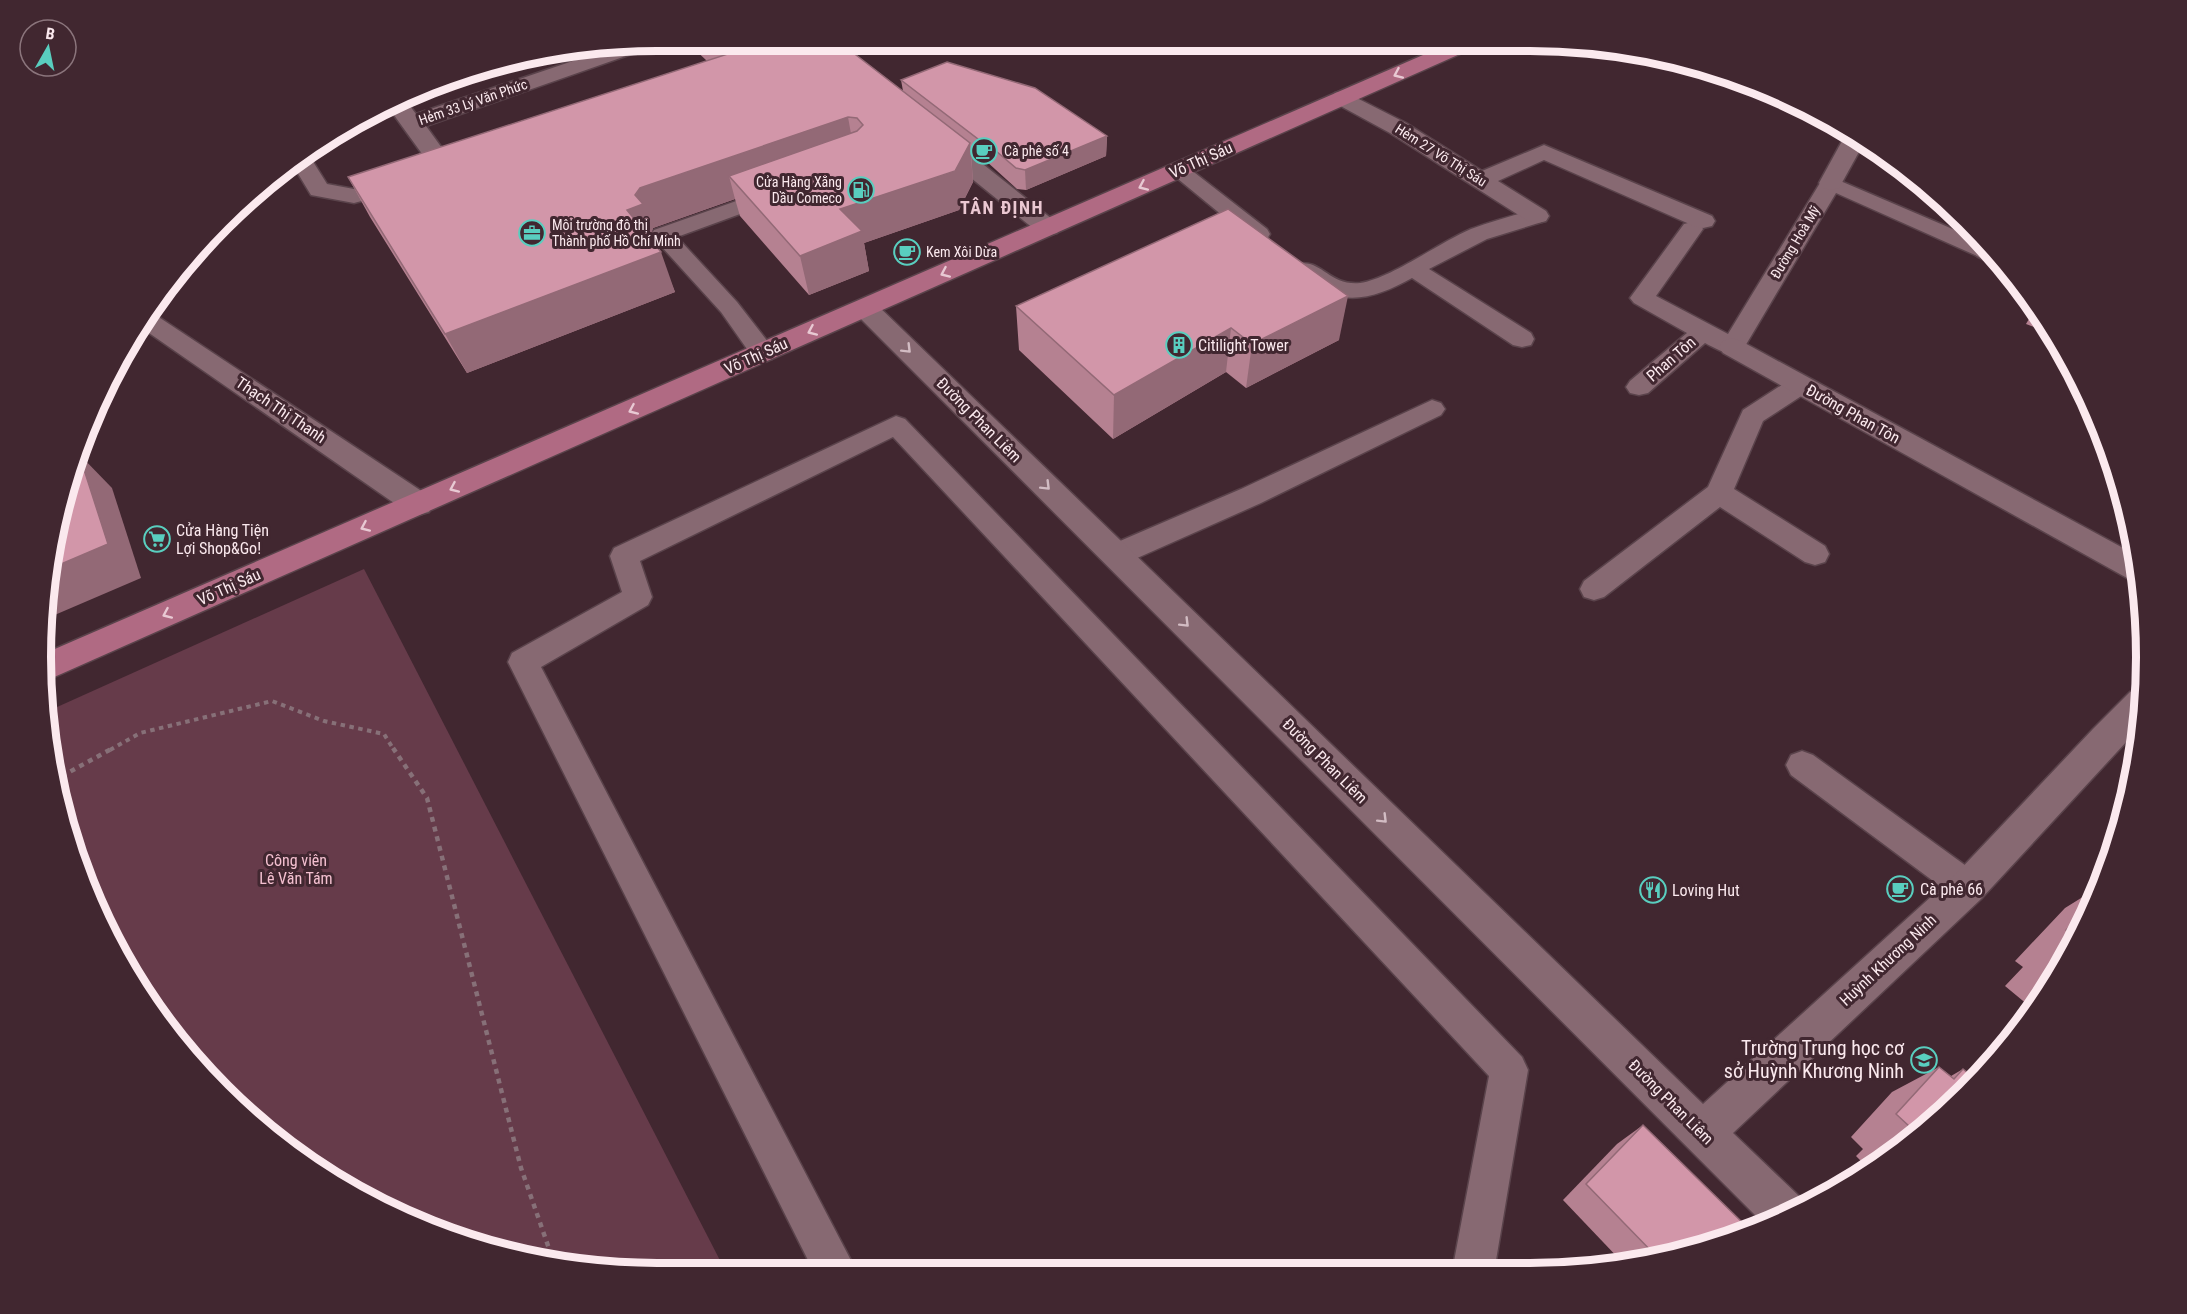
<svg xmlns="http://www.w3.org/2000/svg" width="2187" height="1314" font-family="'Roboto Condensed',sans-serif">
	<rect width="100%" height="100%" fill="#412730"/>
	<path fill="#663b4a" d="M364,569L726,1272H616L459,1241L314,1169L221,1093L168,1032L123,965L73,855L52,777L46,712Z"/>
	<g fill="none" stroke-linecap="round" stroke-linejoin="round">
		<g stroke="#5a434b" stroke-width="3">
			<g id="lane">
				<path d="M1179,164L1186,166L1267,229L1270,234L1267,239L1259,241L1251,239L1172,174L1168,170L1172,166Z"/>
				<path d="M1831,177L1983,242L1992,253L1983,257L1975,255L1836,193L1741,353C1727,356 1717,349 1705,343L1648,393L1639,395L1630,393L1626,387L1630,381L1687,333L1634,303L1630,298L1684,224L1692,222L1700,224L1703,229L1656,296L1728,334L1820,183L1823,178Z"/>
				<path d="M776,187L784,188L787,193L784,198L677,237L737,302L772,347L775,353L772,359L763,361L754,359L721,312L651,235L654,230Z"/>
				<path d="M1537,209L1545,211L1548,216L1545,221L1487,239L1429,269L1531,333L1534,339L1531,345L1522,347L1513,345L1412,278C1378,297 1345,308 1311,284C1305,279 1298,276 1294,269L1297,264C1321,258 1329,286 1360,283C1390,279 1440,242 1471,229C1492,221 1515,215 1537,209Z"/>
				<path d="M1800,377L1809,379L1813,385L1809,391L1763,421L1734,489L1825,546L1829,554L1825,562L1815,565L1805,562L1720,507L1604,597L1594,600L1584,597L1580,589L1584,581L1708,487L1743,410L1791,379Z"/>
				<path d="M1432,400L1441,403L1445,409L1441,415L1261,503L1126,563L1116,566L1106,563L1102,555L1106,547L1241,489Z"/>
				<path d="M896,416L905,419L1522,1057L1528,1070L1494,1272H1452L1489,1076L893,437L640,561L652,597L648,605L541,667L857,1272H814L508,662L512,653L622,592L610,556L614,548Z"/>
				<path d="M1802,751L1813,755L1980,876L1985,887L1980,898L1968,903L1956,898L1791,775L1786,765L1791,755Z"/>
			</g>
		</g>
		<g stroke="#5a434b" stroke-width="3">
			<g id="street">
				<path d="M837,45H861C854,56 839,65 826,61L823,57Z"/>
				<path d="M617,46H646L643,50L426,126L452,162L447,171L437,181L354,203L311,195L291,162L307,152L327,184L354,189L421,171L428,162L386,104L403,97L416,114Z"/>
				<path d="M1343,91L1406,123L1482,171L1544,145L1712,216L1715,221L1712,226L1703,228L1694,226L1544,160L1498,181L1546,211L1549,216L1546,221L1537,223L1528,221L1390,133L1335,103L1332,98L1335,93Z"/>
				<path d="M937,132L945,134L1057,223L1060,228L1057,233L1048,235L1039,233L929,144L926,139L929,134Z"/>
				<path d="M1847,132L1865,141L1839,188L1831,190L1823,188L1819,183Z"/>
				<path d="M1984,243L1998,260C1988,263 1976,258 1971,250L1974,245Z"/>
				<path d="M865,300L874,302L1703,1104L1955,875L2093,729L2130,692L2142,688L2140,727L1981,899L1733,1133L1800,1197L1803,1206L1762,1222L856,314L852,308L856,302Z"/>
				<path d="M148,310L429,496L433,504L429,512L418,515L407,512L139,326Z"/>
				<path d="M1732,338L1741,341L2136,555L2139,582L2127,578L1723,353L1719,347L1723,341Z"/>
			</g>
		</g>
		<g stroke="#5a434b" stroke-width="3">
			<path id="primary" d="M1453,42H1481L1478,46L43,682L41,655Z"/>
		</g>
		<path stroke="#877078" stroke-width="4" stroke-dasharray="4.5 4.5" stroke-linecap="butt" d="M110,750L140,733L272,701L324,721L384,734L394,750"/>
		<g stroke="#877078" stroke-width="4.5" stroke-dasharray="5 5" stroke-linecap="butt">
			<path d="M393,748L427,798L521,1168L553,1260"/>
			<path d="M53,781L113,748"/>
		</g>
		<use href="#lane" fill="#876972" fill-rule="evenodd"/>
		<use href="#street" fill="#876972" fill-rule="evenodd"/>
		<use href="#primary" fill="#b06a83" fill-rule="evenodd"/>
	</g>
	<g fill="#b58191">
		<path d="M690,45H843L903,91L901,80L1107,136L1106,156L1026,190L1017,189L985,160L984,162L971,152L973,182L959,210L864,243L869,271L809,295L740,216L735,199L653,228L652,231L656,244L655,245L675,292L467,373L370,217L348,177L707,61Z"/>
		<path d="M1228,209L1339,340L1246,388L1226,372L1113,439L1019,350L1016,306Z"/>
		<path d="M2036,307L2043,315L2053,334L2026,324Z"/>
		<path d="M2102,885L2099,893L2042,1000L2034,1010L2005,986L2023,967L2015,961L2065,908Z"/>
		<path d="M1939,1067L1951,1076L1963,1069L1937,1120L1869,1169L1856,1156L1863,1149L1851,1137L1892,1092Z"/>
		<path d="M1643,1125L1690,1252L1623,1263L1563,1200L1617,1144Z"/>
	</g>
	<g fill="#936976">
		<path d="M848,117L855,156L729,176L735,199L653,228L652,231L656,244L641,250L627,210L640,188Z"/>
		<path d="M1107,136L1106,156L1026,190L1025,170Z"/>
		<path d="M983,140L985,160L984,162L982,142Z"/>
		<path d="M970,143L973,182L959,210L864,243L869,271L809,295L800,256L840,209Z"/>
		<path d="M661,252L675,292L467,373L445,334Z"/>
		<path d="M1348,296L1339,340L1246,388L1252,344Z"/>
		<path d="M1231,328L1226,372L1113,439L1114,395Z"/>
		<path d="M79,454L112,488L141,578L43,620L46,576Z"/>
	</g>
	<g fill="#d296a9" stroke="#936976" stroke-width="1.5">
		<path d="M723,45H843L970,143L955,171L840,209L862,231L800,256L729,176L857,131L863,125L857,118L848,117L640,188L635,195L643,204L627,210L661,252L445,334L348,177L731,53Z"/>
		<path d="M947,62L1035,88L1107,136L1025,170L1016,168L983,140L982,142L901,80Z"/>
		<path d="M1228,209L1348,296L1252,344L1231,328L1114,395L1016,306Z"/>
		<path d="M79,454L108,544L47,570L73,459L75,455Z"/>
		<path d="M2099,895L2063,961L2056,956L2075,936L2066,930Z"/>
		<path d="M1939,1067L1954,1079L1963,1069L1974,1078L1937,1120L1909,1140L1902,1134L1909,1126L1896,1114Z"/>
		<path d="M1643,1125L1748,1228L1690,1252L1658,1258L1586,1184Z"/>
	</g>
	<defs><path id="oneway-chevron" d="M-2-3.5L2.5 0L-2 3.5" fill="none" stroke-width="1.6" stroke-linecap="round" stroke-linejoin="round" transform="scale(1.5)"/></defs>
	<g stroke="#e8c9d3">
		<use href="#oneway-chevron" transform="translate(1398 74) rotate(156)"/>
		<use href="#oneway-chevron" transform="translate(1143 186) rotate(156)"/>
		<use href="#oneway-chevron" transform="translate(945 273) rotate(156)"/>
		<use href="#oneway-chevron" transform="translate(812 331) rotate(156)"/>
		<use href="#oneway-chevron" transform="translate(633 410) rotate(156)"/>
		<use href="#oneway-chevron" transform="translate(454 488) rotate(156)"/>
		<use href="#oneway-chevron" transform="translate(365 527) rotate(156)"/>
		<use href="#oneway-chevron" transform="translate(167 614) rotate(156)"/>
	</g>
	<g stroke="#d2bcc3">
		<use href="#oneway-chevron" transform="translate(907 349) rotate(45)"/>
		<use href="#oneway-chevron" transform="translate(1046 486) rotate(45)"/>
		<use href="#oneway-chevron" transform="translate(1185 623) rotate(45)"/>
		<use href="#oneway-chevron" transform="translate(1383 819) rotate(45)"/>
	</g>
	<defs>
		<g id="cafe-ring" transform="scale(1.35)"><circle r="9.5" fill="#412730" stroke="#59cebf" stroke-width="1.5"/><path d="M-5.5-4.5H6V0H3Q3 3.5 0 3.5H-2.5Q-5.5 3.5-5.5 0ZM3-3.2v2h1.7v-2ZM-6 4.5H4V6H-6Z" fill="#59cebf"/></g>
		<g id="fuel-ring" transform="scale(1.35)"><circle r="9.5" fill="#412730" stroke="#59cebf" stroke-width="1.5"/><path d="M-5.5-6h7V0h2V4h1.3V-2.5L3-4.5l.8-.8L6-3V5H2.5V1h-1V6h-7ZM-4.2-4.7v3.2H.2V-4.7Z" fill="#59cebf"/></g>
		<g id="office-ring" transform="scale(1.35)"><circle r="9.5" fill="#412730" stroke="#59cebf" stroke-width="1.5"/><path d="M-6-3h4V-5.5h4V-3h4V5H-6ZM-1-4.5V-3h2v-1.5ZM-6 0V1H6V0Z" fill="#59cebf"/></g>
		<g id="building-ring" transform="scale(1.35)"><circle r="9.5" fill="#412730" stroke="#59cebf" stroke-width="1.5"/><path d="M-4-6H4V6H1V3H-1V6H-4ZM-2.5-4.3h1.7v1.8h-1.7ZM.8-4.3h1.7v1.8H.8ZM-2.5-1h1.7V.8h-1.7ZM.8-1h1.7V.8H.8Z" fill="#59cebf"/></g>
		<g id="supermarket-ring" transform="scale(1.35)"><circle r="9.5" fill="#412730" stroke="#59cebf" stroke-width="1.5"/><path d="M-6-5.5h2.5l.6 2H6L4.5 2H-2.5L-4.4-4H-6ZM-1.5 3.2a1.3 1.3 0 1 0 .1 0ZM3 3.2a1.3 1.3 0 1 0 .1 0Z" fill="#59cebf"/></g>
		<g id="restaurant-ring" transform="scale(1.35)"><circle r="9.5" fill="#412730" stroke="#59cebf" stroke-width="1.5"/><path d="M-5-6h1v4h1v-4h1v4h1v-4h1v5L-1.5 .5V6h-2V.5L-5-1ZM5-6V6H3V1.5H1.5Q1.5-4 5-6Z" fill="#59cebf"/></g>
		<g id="school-ring" transform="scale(1.35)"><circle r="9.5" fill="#412730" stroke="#59cebf" stroke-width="1.5"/><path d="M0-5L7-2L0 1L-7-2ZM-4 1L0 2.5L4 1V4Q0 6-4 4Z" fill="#59cebf"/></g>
	</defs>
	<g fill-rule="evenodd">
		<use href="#cafe-ring" x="984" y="151"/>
		<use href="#fuel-ring" x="861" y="190"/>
		<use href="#office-ring" x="532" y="233"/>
		<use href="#cafe-ring" x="907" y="252"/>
		<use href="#building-ring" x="1179" y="345"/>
		<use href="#supermarket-ring" x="157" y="539"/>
		<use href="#cafe-ring" x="1900" y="889"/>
		<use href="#restaurant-ring" x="1653" y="890"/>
		<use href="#school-ring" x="1924" y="1060"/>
	</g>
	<g text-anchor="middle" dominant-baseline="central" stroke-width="6" stroke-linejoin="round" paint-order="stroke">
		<g font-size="14" fill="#fbe9ee" stroke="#412730">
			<text transform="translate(473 102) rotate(-19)">Hẻm 33 Lý Văn Phức</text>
			<text transform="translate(1441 155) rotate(32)">Hẻm 27 Võ Thị Sáu</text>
			<text transform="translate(1795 242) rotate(-59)">Đường Hoà Mỹ</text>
		</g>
		<g font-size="14" fill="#fbe9ee" stroke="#412730" text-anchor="start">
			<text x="1004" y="151">Cà phê số 4</text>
			<text x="842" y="182" text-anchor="end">Cửa Hàng Xăng<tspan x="842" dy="16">Dầu Comeco</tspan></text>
			<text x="552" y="225">Môi trường đô thị<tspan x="552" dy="16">Thành phố Hồ Chí Minh</tspan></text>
			<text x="926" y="252">Kem Xôi Dừa</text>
		</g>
		<g font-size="16" fill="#fbe9ee" stroke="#412730">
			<text transform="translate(1201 160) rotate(-24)">Võ Thị Sáu</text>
			<text transform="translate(756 356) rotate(-24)">Võ Thị Sáu</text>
			<text transform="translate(1671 359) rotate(-41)">Phan Tôn</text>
			<text transform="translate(281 410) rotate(34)">Thạch Thị Thanh</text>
			<text transform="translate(1853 414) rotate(29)">Đường Phan Tôn</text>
			<text transform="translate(979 420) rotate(45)">Đường Phan Liêm</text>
			<text transform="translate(229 587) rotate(-24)">Võ Thị Sáu</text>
			<text transform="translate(1325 761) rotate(45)">Đường Phan Liêm</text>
			<text transform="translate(1888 960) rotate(-43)">Huỳnh Khương Ninh</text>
			<text transform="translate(1671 1102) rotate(45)">Đường Phan Liêm</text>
		</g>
		<g font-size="16" fill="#fbe9ee" stroke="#412730" text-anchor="start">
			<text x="1198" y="345">Citilight Tower</text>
			<text x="176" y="530">Cửa Hàng Tiện<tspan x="176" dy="18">Lợi Shop&amp;Go!</tspan></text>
			<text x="1920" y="889">Cà phê 66</text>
			<text x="1672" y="890">Loving Hut</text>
		</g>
		<g font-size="16" fill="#f4c0d0" stroke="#412730">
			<text x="296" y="860">Công viên<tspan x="296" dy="18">Lê Văn Tám</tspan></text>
		</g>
		<g font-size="18" font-weight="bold" letter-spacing="1.5" fill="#ebc8d2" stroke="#412730">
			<text x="1002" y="207">TÂN ĐỊNH</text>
		</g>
		<g font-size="20" fill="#fbe9ee" stroke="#412730" text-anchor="end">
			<text x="1904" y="1048">Trường Trung học cơ<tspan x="1904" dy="23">sở Huỳnh Khương Ninh</tspan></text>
		</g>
	</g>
	<path d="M0 0H2187V1314H0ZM657 51H1530A606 606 0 0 1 2136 657V657A606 606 0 0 1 1530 1263H657A606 606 0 0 1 51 657V657A606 606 0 0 1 657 51Z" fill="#412730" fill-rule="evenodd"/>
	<path fill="none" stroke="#fbe9ee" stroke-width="8" d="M657 51H1530A606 606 0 0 1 2136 657V657A606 606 0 0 1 1530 1263H657A606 606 0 0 1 51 657V657A606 606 0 0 1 657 51Z"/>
	<g transform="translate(48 48) rotate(9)"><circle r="28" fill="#412730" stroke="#8b757c" stroke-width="1.5"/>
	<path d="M0-4.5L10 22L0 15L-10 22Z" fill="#59cebf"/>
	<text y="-9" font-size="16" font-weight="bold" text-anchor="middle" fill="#fbe9ee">B</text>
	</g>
</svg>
